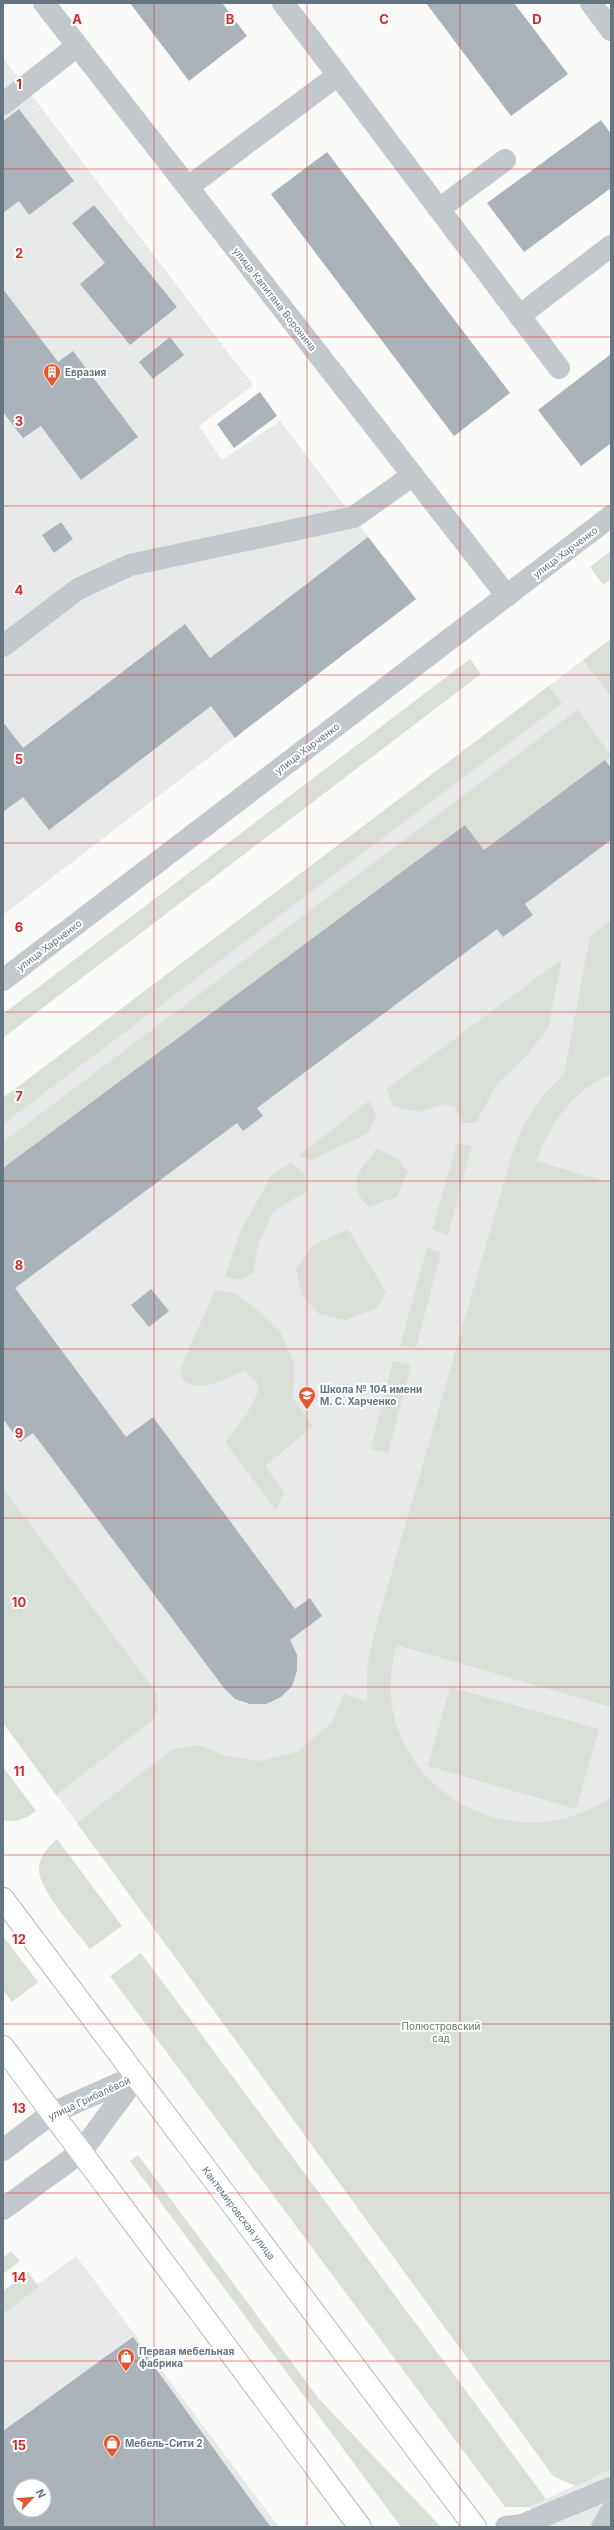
<svg xmlns="http://www.w3.org/2000/svg" width="614" height="2530" font-family="Inter,sans-serif">
	<rect width="100%" height="100%" fill="#fafaf8"/>
	<g fill="#e8e9e9" fill-rule="evenodd">
		<path d="M3,58L253,385L199,426L222,460L280,421L416,599L3,915ZM60,522L73,539L54,553L42,535Z"/>
		<path d="M611,639V1894L118,1878L3,1723V1098Z"/>
		<path d="M76,2256L279,2527H3V2310ZM20,2486H44V2510H20Z"/>
		<path d="M611,2469V2527H544L529,2507Z"/>
	</g>
	<g fill="#dadfd7">
		<path d="M611,551V579L603,585L590,567Z"/>
		<path d="M611,639V697L583,660Z"/>
		<path d="M470,659L481,674L3,1038V1014Z"/>
		<path d="M549,686L562,703L3,1124V1098Z"/>
		<path d="M578,709L611,756L484,850L465,825L3,1168V1142Z"/>
		<path d="M611,920V1074C573,1090 550,1124 536,1161L611,1183V1707L397,1645C358,1770 504,1872 611,1797V2469L576,2486L553,2476L77,1823L173,1749L199,1745L226,1756L261,1761L299,1751L332,1722L344,1694L367,1702V1670L373,1638L512,1154L524,1124L542,1097L564,1074L590,936Z"/>
		<path d="M562,959L548,1028L526,1056L497,1084L476,1123H461L455,1107L444,1104L418,1112L393,1106L387,1089Z"/>
		<path d="M370,1100L376,1117L368,1133L312,1160L298,1156Z"/>
		<path d="M457,1143L472,1146L448,1235L432,1230Z"/>
		<path d="M377,1149L396,1158L408,1172L397,1197L369,1207C344,1183 360,1171 377,1149Z"/>
		<path d="M290,1163L304,1173L308,1190L273,1212L258,1244L253,1273L240,1280L225,1277L240,1232L271,1176Z"/>
		<path d="M348,1229L386,1292L376,1309L345,1320L319,1314L301,1294L296,1268L313,1245Z"/>
		<path d="M427,1248L441,1252L416,1348L400,1346Z"/>
		<path d="M215,1290L234,1293L254,1307L281,1333L294,1364L293,1398L313,1426L265,1466L284,1492L276,1510L225,1442L247,1414L259,1390L256,1381L244,1370C224,1379 204,1393 183,1381L180,1370Z"/>
		<path d="M393,1361L411,1365L388,1453L371,1449Z"/>
		<path d="M3,1488L156,1692L158,1708L153,1720L56,1795L3,1723Z"/>
		<path d="M450,1687L599,1729L576,1809L428,1766Z"/>
		<path d="M3,1767L36,1811C25,1819 16,1823 3,1820Z"/>
		<path d="M57,1839L122,1926L90,1949C77,1932 39,1890 39,1870C39,1856 48,1847 57,1839Z"/>
		<path d="M3,1936L38,1982L12,2002L3,1990Z"/>
		<path d="M141,1953L546,2499L529,2507H505L110,1976Z"/>
		<path d="M138,2155L319,2399L441,2527H401L130,2161Z"/>
		<path d="M11,2251L20,2261L3,2274V2258Z"/>
		<path d="M28,2272L39,2287L3,2314V2291Z"/>
	</g>
	<g fill="#aab3b9" fill-rule="evenodd">
		<path d="M130,3H222L247,36L189,81Z"/>
		<path d="M426,3H514L568,74L511,116Z"/>
		<path d="M19,109L74,181L29,215L19,201L3,213V121Z"/>
		<path d="M601,120L611,134V188L524,252L487,203Z"/>
		<path d="M327,152L510,393L454,436L271,194Z"/>
		<path d="M94,205L177,307L130,345L80,284L105,263L72,223Z"/>
		<path d="M3,289L58,362L73,351L138,437L81,480L41,426L23,438L3,412Z"/>
		<path d="M170,337L184,355L153,379L139,362Z"/>
		<path d="M611,354V443L581,466L538,410Z"/>
		<path d="M260,392L277,416L234,448L217,424Z"/>
		<path d="M61,522L73,539L54,553L42,535Z"/>
		<path d="M368,537L416,599L246,729L235,738L211,706L49,830L23,797L3,812V722L23,748L185,624L210,658Z"/>
		<path d="M605,760L611,768V840L525,904L533,915L503,937L497,929L257,1108L263,1116L243,1131L237,1123L15,1288L126,1437L153,1417L295,1609L310,1598L322,1616L290,1640L297,1655V1671L292,1686L281,1697L266,1704H250L235,1699L224,1688L33,1433L20,1442L3,1419V1168L465,825L484,850Z"/>
		<path d="M151,1289L169,1311L149,1327L131,1305Z"/>
		<path d="M133,2337L258,2510L271,2527H3V2431ZM20,2486H44V2510H20Z"/>
	</g>
	<g fill="none" stroke-linecap="round" stroke-linejoin="round">
		<g stroke="#b5babe" stroke-width="24">
			<g id="primary">
				<path d="M3,1899L475,2527"/>
				<path d="M3,2047L360,2527"/>
			</g>
		</g>
		<g stroke="#c3c8cc" stroke-width="22">
			<path d="M283,3L338,75"/>
			<path d="M591,3L611,30"/>
			<path d="M3,104L77,46"/>
			<path d="M188,187L338,75L559,368"/>
			<path d="M439,209L505,160"/>
			<path d="M519,316L611,246"/>
			<path d="M3,646L78,589L130,565L354,517L413,475"/>
			<path d="M506,2527L522,2525L611,2488"/>
			<path d="M602,2527L611,2512"/>
		</g>
		<g stroke="#c3c8cc" stroke-width="22">
			<path d="M44,3L507,596"/>
			<path d="M3,980L611,516"/>
		</g>
		<g stroke="#c3c8cc" stroke-width="22">
			<path d="M3,2150L52,2113L136,2076"/>
			<path d="M3,2209L81,2152L137,2076"/>
		</g>
		<use href="#primary" stroke="#fff" stroke-width="22"/>
	</g>
	<path fill="none" stroke="#d62828" stroke-width="1" stroke-opacity="0.55" d="M154,3V2527M307,3V2527M460,3V2527M3,169H611M3,337H611M3,506H611M3,675H611M3,843H611M3,1012H611M3,1181H611M3,1349H611M3,1518H611M3,1687H611M3,1855H611M3,2024H611M3,2193H611M3,2361H611"/>
	<defs>
		<g id="building-pin" transform="scale(0.9)"><path d="M0 17L-7.5 6A9.5 9.5 0 1 1 7.5 6Z" fill="#e4572e" stroke="#fff"/><path d="M-4-6H4V6H1V3H-1V6H-4ZM-2.5-4.3h1.7v1.8h-1.7ZM.8-4.3h1.7v1.8H.8ZM-2.5-1h1.7V.8h-1.7ZM.8-1h1.7V.8H.8Z" fill="#fff"/></g>
		<g id="school-pin" transform="scale(0.9)"><path d="M0 17L-7.5 6A9.5 9.5 0 1 1 7.5 6Z" fill="#e4572e" stroke="#fff"/><path d="M0-5L7-2L0 1L-7-2ZM-4 1L0 2.5L4 1V4Q0 6-4 4Z" fill="#fff"/></g>
		<g id="shop-pin" transform="scale(0.9)"><path d="M0 17L-7.5 6A9.5 9.5 0 1 1 7.5 6Z" fill="#e4572e" stroke="#fff"/><path d="M-5-2.5h2.3a2.7 3.5 0 0 1 5.4 0H5L5.5 6h-11ZM-1.5-2.5h3a1.5 2.3 0 0 0-3 0Z" fill="#fff"/></g>
	</defs>
	<g fill-rule="evenodd">
		<use href="#building-pin" x="52" y="372"/>
		<use href="#school-pin" x="307" y="1395"/>
		<use href="#shop-pin" x="126" y="2357"/>
		<use href="#shop-pin" x="112" y="2443"/>
	</g>
	<g text-anchor="middle" dominant-baseline="central" stroke-width="4" stroke-linejoin="round" paint-order="stroke">
		<g font-size="10" fill="#657683" stroke="#fff">
			<text transform="translate(275 299) rotate(52)">улица Капитана Воронина</text>
			<text transform="translate(565 552) rotate(-37)">улица Харченко</text>
			<text transform="translate(307 748) rotate(-37)">улица Харченко</text>
			<text transform="translate(49 945) rotate(-37)">улица Харченко</text>
			<text transform="translate(89 2098) rotate(-25)">улица Грибалёвой</text>
			<text transform="translate(239 2213) rotate(53)">Кантемировская улица</text>
		</g>
		<g font-size="10" font-weight="bold" fill="#657683" stroke="#fff" text-anchor="start">
			<text x="65" y="372">Евразия</text>
			<text x="320" y="1389">Школа № 104 имени<tspan x="320" dy="12">М. С. Харченко</tspan></text>
			<text x="139" y="2351">Первая мебельная<tspan x="139" dy="12">фабрика</tspan></text>
			<text x="125" y="2443">Мебель-Сити 2</text>
		</g>
		<g font-size="10" fill="#687a64" stroke="#fff">
			<text x="441" y="2026">Полюстровский<tspan x="441" dy="12">сад</tspan></text>
		</g>
	</g>
	<g font-size="13" text-anchor="middle" font-weight="bold" fill="#d62828" stroke="#fff" stroke-width="4" stroke-linejoin="round" paint-order="stroke">
		<text x="77" y="24">A</text>
		<text x="230" y="24">B</text>
		<text x="384" y="24">C</text>
		<text x="537" y="24">D</text>
		<text x="19" y="89">1</text>
		<text x="19" y="258">2</text>
		<text x="19" y="426">3</text>
		<text x="19" y="595">4</text>
		<text x="19" y="764">5</text>
		<text x="19" y="932">6</text>
		<text x="19" y="1101">7</text>
		<text x="19" y="1270">8</text>
		<text x="19" y="1438">9</text>
		<text x="19" y="1607">10</text>
		<text x="19" y="1776">11</text>
		<text x="19" y="1944">12</text>
		<text x="19" y="2113">13</text>
		<text x="19" y="2282">14</text>
		<text x="19" y="2450">15</text>
	</g>
	<rect width="614" height="2530" fill="none" stroke="#657683" stroke-width="8"/>
	<g transform="translate(32 2498) rotate(64)"><circle r="19" fill="#ffffff" stroke="#c1c8cd"/>
	<path d="M0-3L7 15L0 10L-7 15Z" fill="#e4572e"/>
	<text y="-6" font-size="11" font-weight="bold" text-anchor="middle" fill="#657683">N</text>
	</g>
</svg>
